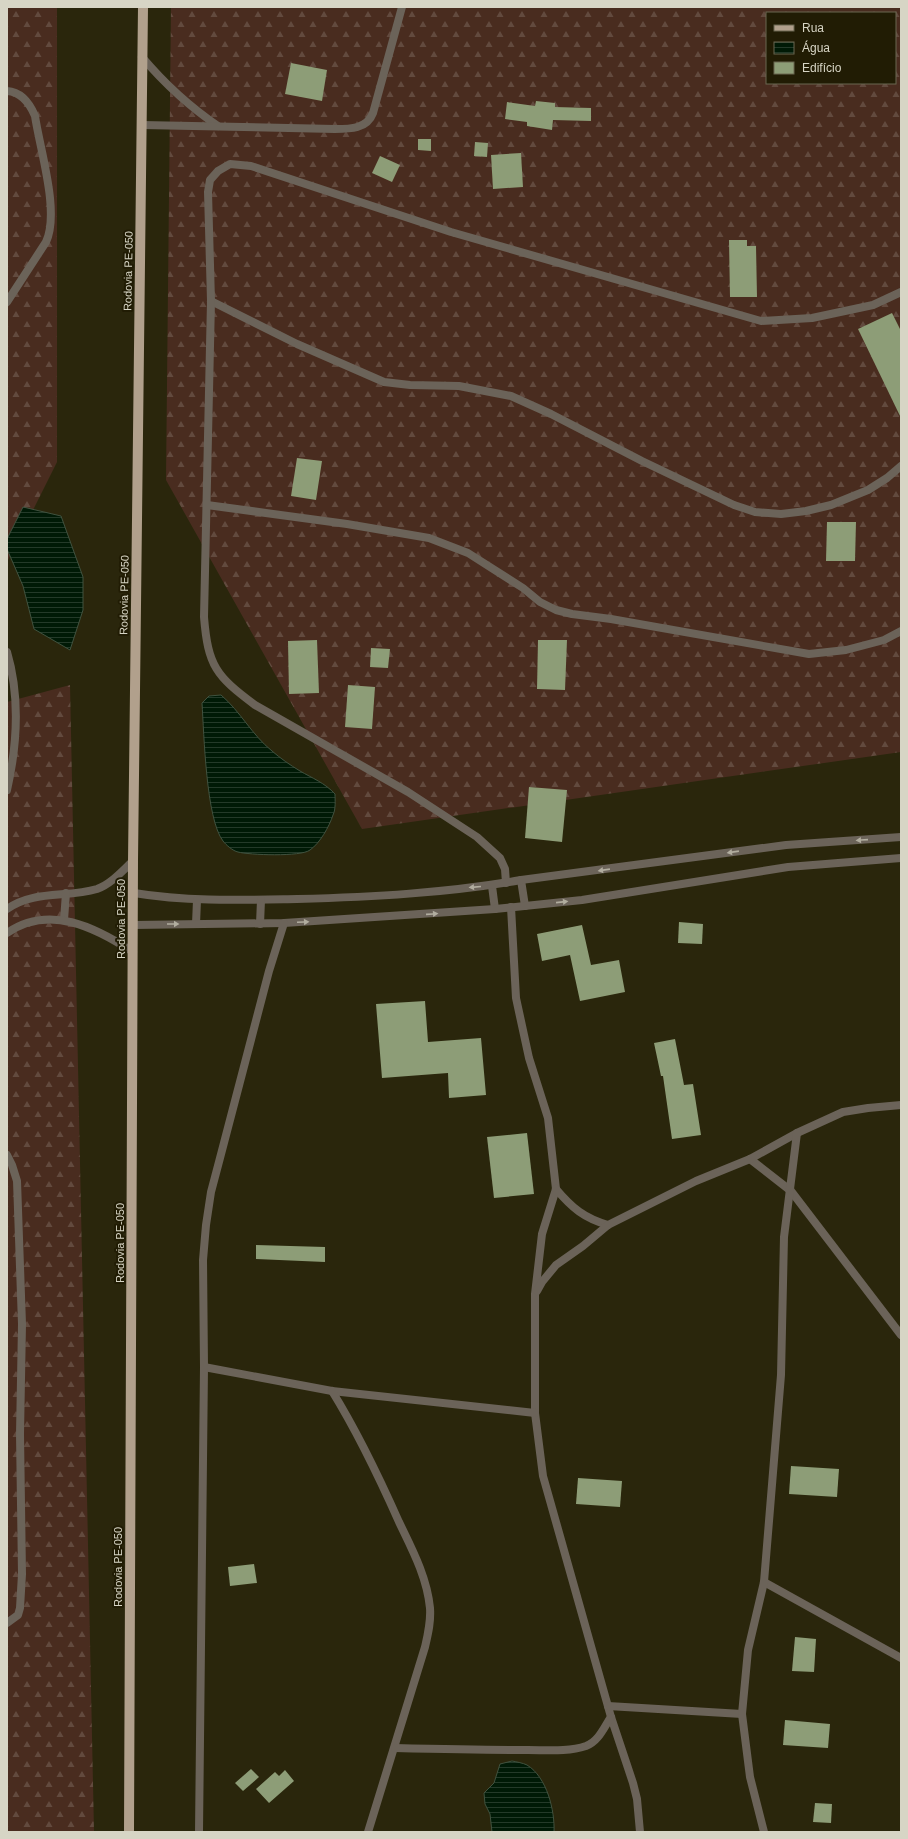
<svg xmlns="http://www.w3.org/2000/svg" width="908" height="1839" font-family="Arial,sans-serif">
	<defs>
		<pattern id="forest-firs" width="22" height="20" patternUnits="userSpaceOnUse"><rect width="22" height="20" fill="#492c1f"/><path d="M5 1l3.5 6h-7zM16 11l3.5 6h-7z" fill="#624a3e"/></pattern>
		<pattern id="water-rules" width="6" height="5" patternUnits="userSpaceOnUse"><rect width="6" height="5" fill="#001a06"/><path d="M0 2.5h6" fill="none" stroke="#243a29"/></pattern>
	</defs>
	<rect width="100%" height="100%" fill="#2a260c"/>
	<g fill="url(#forest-firs)" fill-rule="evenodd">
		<path d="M7,7H57V462L7,562Z"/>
		<path d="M171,7H901V752L362,829L166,480ZM767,13H895V83H767Z"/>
		<path d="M70,685L94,1832H7V702Z"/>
	</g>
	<g fill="url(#water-rules)" stroke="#40523f">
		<path d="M23,507L61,516L83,577V610L70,650L34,629L23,586L7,549V539Z"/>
		<path d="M221,695C240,711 252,735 272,751C280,758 290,765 300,771C312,778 325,783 335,794C335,800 336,809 333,815C329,827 320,843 310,850C301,857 249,855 238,852C233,851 226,845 223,841C206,819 204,734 202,703L209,696Z"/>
		<path d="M512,1761C517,1762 523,1763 527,1765C547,1777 555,1811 554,1832H492L490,1814L485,1804L484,1793L494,1783L500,1764Z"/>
	</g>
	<g fill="#8d9d77">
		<path d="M291,63L327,70L322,101L285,94Z"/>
		<path d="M536,101L555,103V107L591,108V121L553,120L552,130L527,126V122L505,119L507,102L535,106Z"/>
		<path d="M418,139H431V151L418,150Z"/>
		<path d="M475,142L488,143L487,157L474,156Z"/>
		<path d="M521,153L523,187L493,189L491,155Z"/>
		<path d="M380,156L400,165L392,182L372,173Z"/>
		<path d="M729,240H747V246H756L757,297H730Z"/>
		<path d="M892,313L901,331V418L858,329Z"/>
		<path d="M297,458L322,461L316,500L291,496Z"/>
		<path d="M827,522H856L855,561H826Z"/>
		<path d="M317,640L319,693L289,694L288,641Z"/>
		<path d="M538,640H567L565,690L537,689Z"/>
		<path d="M371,648L390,649L388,668L370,667Z"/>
		<path d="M348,685L375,687L372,729L345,727Z"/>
		<path d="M529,787L567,790L562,842L525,838Z"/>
		<path d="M679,922L703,924L702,944L678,943Z"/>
		<path d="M582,925L591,965L619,960L625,992L580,1001L570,955L542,961L537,934Z"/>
		<path d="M425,1001L428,1042L481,1038L486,1095L449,1098L448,1073L382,1078L376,1004Z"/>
		<path d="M675,1039L684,1085L693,1084L701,1135L672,1139L663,1076H661L654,1043Z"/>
		<path d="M527,1133L534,1194L494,1198L487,1137Z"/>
		<path d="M256,1245L325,1247V1262L256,1259Z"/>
		<path d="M791,1466L839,1469L837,1497L789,1494Z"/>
		<path d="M578,1478L622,1481L620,1507L576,1504Z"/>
		<path d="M254,1564L257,1583L230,1586L228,1567Z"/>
		<path d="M795,1637L816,1639L814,1672L792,1671Z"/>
		<path d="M785,1720L830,1724L828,1748L783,1745Z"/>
		<path d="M251,1769L259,1777L243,1791L235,1783Z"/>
		<path d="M285,1770L294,1781L269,1803L256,1789L275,1772L279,1776Z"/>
		<path d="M815,1803L832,1804L831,1823L813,1822Z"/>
	</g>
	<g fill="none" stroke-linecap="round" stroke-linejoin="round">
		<g stroke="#6b6359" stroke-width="8">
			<path d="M142,57C164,83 190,107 218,126"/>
			<path d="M7,91C22,92 30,104 35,116C40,150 60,212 46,242L7,302"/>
			<path d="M142,125L335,129C350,129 367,129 373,113L402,7"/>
			<path d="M211,301L297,344L384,382L410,385L459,386L511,396L551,414L642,461L734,505L755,512L781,514L806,511L831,505L868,490L887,478L901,466"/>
			<path d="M207,505L347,524L429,538L468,553L523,588L540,602L556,610L572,614L611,619L809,654L846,650L884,640L901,631"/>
			<path d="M7,652C20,696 17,746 7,790"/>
			<path d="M521,880L525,906"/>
			<path d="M506,883L505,869L500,858L477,837L408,792L255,705C216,676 208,666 204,617L211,301L208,192L210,180L218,171L230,164L251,166L451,232L761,321L812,318L873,305L901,292"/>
			<path d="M492,886L495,909"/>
			<path d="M134,893C188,902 243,900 297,899C372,897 447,893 521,880L786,845L901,837"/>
			<path d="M511,907L516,998L529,1058L548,1118L556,1189L542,1234L535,1294V1413L543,1476L611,1717L633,1783L637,1799L640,1832"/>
			<path d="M7,909C34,890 66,898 97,889C111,884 122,871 133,861"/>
			<path d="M64,920L66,893"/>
			<path d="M196,924L197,900"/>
			<path d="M260,924L261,900"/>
			<path d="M134,925L284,923L495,909L582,900L788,867L901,858"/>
			<path d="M7,933C49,904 95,927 133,952"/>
			<path d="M7,1155L12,1165L17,1181L22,1324L20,1434L22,1574L20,1608L18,1615L7,1623"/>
			<path d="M750,1159L791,1191L901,1335"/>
			<path d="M556,1189C572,1208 584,1218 608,1225"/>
			<path d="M537,1291L542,1282L556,1265L583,1246L608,1225L696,1181L750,1159L797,1133L843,1112L868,1108L901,1105"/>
			<path d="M204,1367L332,1391L535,1413"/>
			<path d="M332,1391C358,1433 379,1477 399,1522C412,1549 427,1577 430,1608C431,1622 428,1634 425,1647L368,1832"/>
			<path d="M764,1582L901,1658"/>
			<path d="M608,1706L742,1714"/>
			<path d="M395,1748C439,1749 484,1750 528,1750C547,1750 568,1752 586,1746C599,1741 604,1727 611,1717"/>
			<path d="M199,1832L204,1367L203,1260L206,1225L211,1192L220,1158L269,971L284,923"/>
			<path d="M764,1832L750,1777L742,1714L748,1650L764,1582L781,1375L784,1237L797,1133"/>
		</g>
		<path stroke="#b1a08c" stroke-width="10" d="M129,1832L133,861L143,7"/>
	</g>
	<defs><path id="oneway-solid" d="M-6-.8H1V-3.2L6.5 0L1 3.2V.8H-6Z"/></defs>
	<g fill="#b1ad9f">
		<use href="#oneway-solid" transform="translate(862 840) rotate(176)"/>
		<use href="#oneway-solid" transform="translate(733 852) rotate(172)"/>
		<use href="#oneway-solid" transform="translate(604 870) rotate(172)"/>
		<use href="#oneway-solid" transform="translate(475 887) rotate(175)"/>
		<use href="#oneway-solid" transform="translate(562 902) rotate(-6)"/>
		<use href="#oneway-solid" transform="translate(432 914) rotate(-4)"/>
		<use href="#oneway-solid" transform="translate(303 922) rotate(-3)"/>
		<use href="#oneway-solid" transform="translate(173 924)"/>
	</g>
	<g text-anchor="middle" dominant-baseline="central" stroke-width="4" stroke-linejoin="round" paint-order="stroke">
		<g font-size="11" fill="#d7d5c5" stroke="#211c04">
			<text transform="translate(128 271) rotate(-89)">Rodovia PE-050</text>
			<text transform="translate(124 595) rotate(-89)">Rodovia PE-050</text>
			<text transform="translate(121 919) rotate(-90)">Rodovia PE-050</text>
			<text transform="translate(120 1243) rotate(-90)">Rodovia PE-050</text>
			<text transform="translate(118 1567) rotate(-90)">Rodovia PE-050</text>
		</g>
	</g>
	<rect width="908" height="1839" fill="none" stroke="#d7d5c5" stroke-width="16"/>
	<rect x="766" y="12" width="130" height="72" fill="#211c04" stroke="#6a6651"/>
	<rect x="774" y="25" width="20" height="6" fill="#b1a08c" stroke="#6a6651"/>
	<text x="802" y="32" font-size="12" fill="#d7d5c5">Rua</text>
	<rect x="774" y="42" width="20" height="12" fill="url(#water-rules)" stroke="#6a6651"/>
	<text x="802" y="52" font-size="12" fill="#d7d5c5">Água</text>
	<rect x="774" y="62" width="20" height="12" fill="#8d9d77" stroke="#6a6651"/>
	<text x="802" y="72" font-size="12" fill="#d7d5c5">Edifício</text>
</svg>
